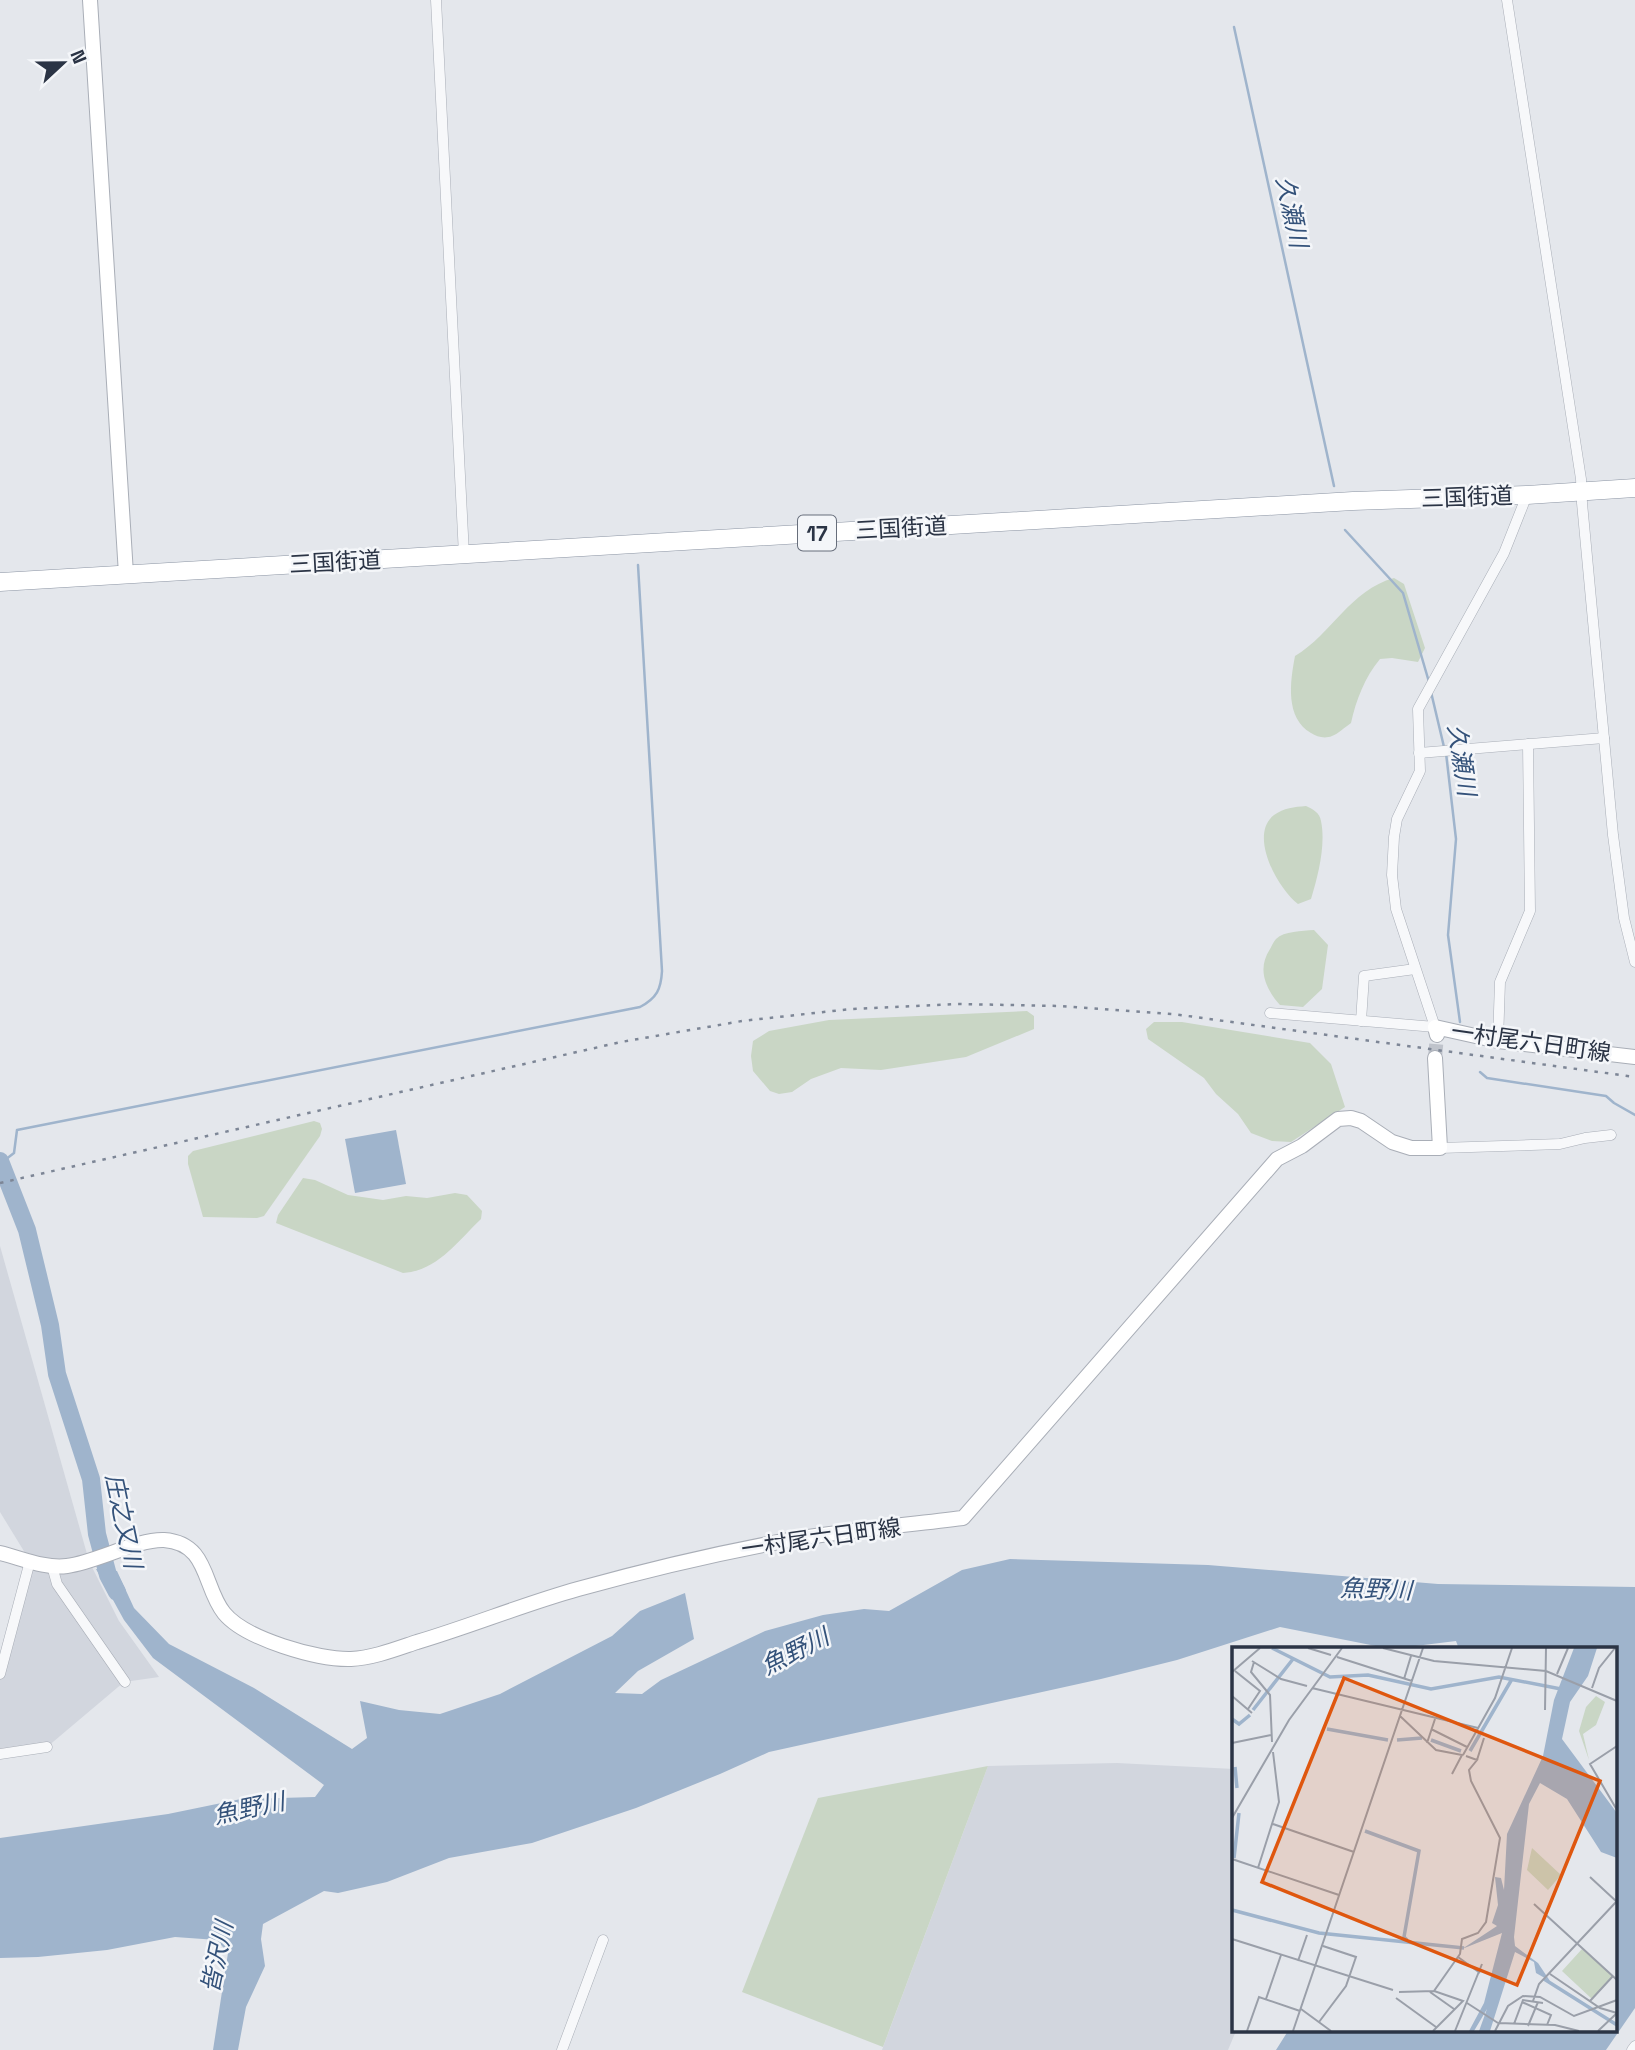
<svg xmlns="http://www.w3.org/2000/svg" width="1635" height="2050" font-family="'Space Grotesk','Noto Sans JP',sans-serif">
	<rect width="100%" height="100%" fill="#e4e7ec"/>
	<g fill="#d2d6de">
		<path d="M0,1246L89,1561L119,1621L159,1677L124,1682L47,1747L0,1754V1674L30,1561L0,1512Z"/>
		<path d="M1117,1763L1234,1769L1236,2031L1228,2050H882L988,1766Z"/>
	</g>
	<g fill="#c9d6c5">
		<path d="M1394,578L1404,584L1425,648L1418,662L1392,658L1380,659C1365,677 1356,700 1351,723C1345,727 1338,734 1332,736C1325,739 1317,737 1311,733C1285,718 1290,682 1295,656C1332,634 1350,590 1394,578Z"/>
		<path d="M1306,806C1313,809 1320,813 1321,821C1326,845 1318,876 1311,899L1298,904C1278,889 1248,835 1274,815C1284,808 1294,807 1306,806Z"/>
		<path d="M1314,930L1328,945L1322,989L1303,1007L1280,1005C1265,988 1257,969 1270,949C1272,946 1273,942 1276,939C1284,931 1302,931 1314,930Z"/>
		<path d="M1027,1011L1034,1016V1029L966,1057L881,1070L841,1068L811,1079L792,1092L779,1094L770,1091L753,1071L751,1056L753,1041L769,1031L829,1020Z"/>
		<path d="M1154,1022H1182L1310,1043L1331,1064L1345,1107L1291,1142L1272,1141L1251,1133L1238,1114L1216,1094L1204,1078L1148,1039L1146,1029Z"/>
		<path d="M314,1121L320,1123L322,1129L320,1136L264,1216L257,1218L203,1217L188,1164V1156L193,1151Z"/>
		<path d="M303,1178L315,1180L348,1195L383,1200L406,1196L427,1198L455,1193L467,1195L482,1211L481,1219C457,1242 437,1271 403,1273L276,1223L278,1215Z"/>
		<path d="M988,1766L883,2047L742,1992L818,1798Z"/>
	</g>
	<g fill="#9fb4cc">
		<path d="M396,1130L406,1184L355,1193L345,1139Z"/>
		<path d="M1010,1559L1208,1565L1438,1584L1635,1587V2008L1606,2050H1276L1288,2031H1616V1649H1459L1456,1641L1391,1649L1280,1627L1177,1660L1101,1679L769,1752L720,1774L636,1808L532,1843L449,1858L387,1882L338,1893L324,1891L263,1924L261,1939L265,1966L246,2007L238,2050H213L228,1953L217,1940L175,1937L107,1950L38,1957L0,1958V1838L168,1814L241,1799L315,1797L324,1785L153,1658L124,1620L96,1569L117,1571L134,1608L169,1644L254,1688L352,1749L367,1738L360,1701L399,1710L440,1714L500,1694L612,1636L640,1611L685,1593L694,1639L638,1671L615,1693L642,1694L661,1680L765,1631L823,1615L864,1609L889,1611L962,1570Z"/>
	</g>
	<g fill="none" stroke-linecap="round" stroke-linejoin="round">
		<g stroke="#9fb4cc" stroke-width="2.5">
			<path d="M1234,27L1334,486"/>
			<path d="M1345,530L1403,593L1429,682"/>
			<path d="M1431,692L1444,747"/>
			<path d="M1446,753L1456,839L1448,935L1460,1022"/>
			<path d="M1480,1072L1487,1078L1606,1096L1614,1103L1635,1115"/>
			<path d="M1,1163L14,1153L17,1130L640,1007C657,998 661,989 662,971L638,565"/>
		</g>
		<path stroke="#9fb4cc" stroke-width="18" d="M0,1161L27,1230L50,1325L57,1374L91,1479L97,1534L108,1575L117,1592"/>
		<path stroke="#bfc3cb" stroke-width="14" stroke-dasharray="14 7" stroke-linecap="butt" d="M1435,1058L1437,1035"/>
		<g stroke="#a9aeb7" stroke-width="11">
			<g id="street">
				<path d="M436,0L464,555"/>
				<path d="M1507,0L1581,479L1582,503L1613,835L1624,918L1635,962"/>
				<path d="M1419,753L1604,738"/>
				<path d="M1270,1013L1435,1027L1396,909L1392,875L1394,837L1397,819L1420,771L1418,709L1504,553L1527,495"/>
				<path d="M1361,1021L1364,976L1415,969"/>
				<path d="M1498,1041L1500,982L1530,911L1528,744"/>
				<path d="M1440,1148L1560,1144L1585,1138L1611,1135"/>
				<path d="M52,1566L57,1584L125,1682"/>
				<path d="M0,1674L30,1561"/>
				<path d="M0,1754L47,1747"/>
				<path d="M562,2050L603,1940"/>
				<path d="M1632,2050L1635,2046"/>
			</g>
		</g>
		<g stroke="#a9aeb7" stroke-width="16">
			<g id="secondary">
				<path d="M90,0L126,574"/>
				<path d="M1437,1035L1435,1027L1498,1041L1635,1057"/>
				<path d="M0,1553C21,1558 45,1569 67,1566C97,1562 137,1539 164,1540C209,1543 203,1587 224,1613C245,1639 318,1660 351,1659C373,1658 396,1649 417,1642C471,1626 524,1604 578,1589C650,1569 722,1552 795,1539C850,1530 907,1525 963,1518L1277,1159L1302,1146L1338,1119L1351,1118L1361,1121L1392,1142L1411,1148H1440L1435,1058"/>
			</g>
		</g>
		<g stroke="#8b94a3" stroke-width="19">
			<path id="highway" d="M0,582L1353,501L1527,495L1635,488"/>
		</g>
		<use href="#street" stroke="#f7f8fa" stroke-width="10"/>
		<use href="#secondary" stroke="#fff" stroke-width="14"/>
		<use href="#highway" stroke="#fff" stroke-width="18"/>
		<path stroke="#7d8696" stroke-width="2.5" stroke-dasharray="3.5 7" stroke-linecap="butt" d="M0,1183L621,1042L742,1021L851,1009L958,1004L1060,1006L1173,1014L1635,1077"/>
	</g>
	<g text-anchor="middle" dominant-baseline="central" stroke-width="5" stroke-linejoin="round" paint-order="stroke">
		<rect fill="#f4f6f9" stroke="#676e7b" stroke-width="2" x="798" y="515.5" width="38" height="35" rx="5"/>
		<g font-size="21" font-weight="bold" fill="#2b3445">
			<text x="817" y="533">17</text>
		</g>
		<g font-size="23" fill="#2b3445" stroke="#f4f6f9">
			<text transform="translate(1467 497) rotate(-2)">三国街道</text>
			<text transform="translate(901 528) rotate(-3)">三国街道</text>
			<text transform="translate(335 562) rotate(-3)">三国街道</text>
			<text transform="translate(1531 1042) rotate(8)">一村尾六日町線</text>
			<text transform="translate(821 1538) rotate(-8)">一村尾六日町線</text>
		</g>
		<g font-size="24" font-style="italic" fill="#34527a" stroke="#f4f6f9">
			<text transform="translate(1292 212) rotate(78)">久瀬川</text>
			<text transform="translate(1462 760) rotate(81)">久瀬川</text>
			<text transform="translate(124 1521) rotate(78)">庄之又川</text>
			<text transform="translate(1376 1589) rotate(2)">魚野川</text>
			<text transform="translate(795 1651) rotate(-27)">魚野川</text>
			<text transform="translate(249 1808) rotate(-12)">魚野川</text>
			<text transform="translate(217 1957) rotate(-78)">皆沢川</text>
		</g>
	</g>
	<g transform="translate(1232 1647)">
		<rect width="385" height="385" fill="#e4e7ec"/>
		<path d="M364,49L373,55L364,78L351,87L357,113L347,84L354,60ZM300,201L329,228L316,243L295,223ZM350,302L381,329L360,352L330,324Z" fill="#c9d6c5"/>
		<path d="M342,1H365L356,29L338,55L330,92L385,166V211L369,205L335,152L308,136L297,157L282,290L283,299L306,316L318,334L304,326L302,315L283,305L258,384H247L255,362L242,384H237L252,356L270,286L230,302L265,279L260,276L266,258L263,230L269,231L272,243L275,187L311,109L322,53Z" fill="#9fb4cc"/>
		<path fill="none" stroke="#9fb4cc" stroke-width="3.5" d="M40,1L98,30L136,28L199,42L267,30L329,42M21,63L61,12M0,72L7,77L18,68M95,82L156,93M165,93L190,91M199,93L229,104M238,104L280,32M3,120L5,141M133,184L187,204L172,290L175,293M2,211L7,166M0,263L87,286L232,301M312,332L385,378"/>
		<path fill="none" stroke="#9a9fa9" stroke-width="2" d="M76,1L99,8M151,1L202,14L314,24L385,54M105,10L180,34M20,14L49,32L75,39M22,15L19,25L38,48L40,95M3,24L28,44L16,62M0,25L28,1M325,27L336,1M172,32L179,9M80,41L246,81M360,41L367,21L383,1M0,49L20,66M313,63L314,1M168,69L204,103L230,108L220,127M199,82L235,100M0,96L39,88M195,96L203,72M385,99L358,117L385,163M231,108L263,51L280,1M245,113L252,91M0,171L57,73L110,1M41,177L122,205M0,212L107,248M26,221L47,155L41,105M358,230L385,255M302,257L385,333M0,292L161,343M226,310L248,326M66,314L75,288M318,327L368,361L385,366M167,345L202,344M198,345L222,362M164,351L204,380M34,352L49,308M301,354L307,337L384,255M358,354L381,329M290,355L319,368L315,378M235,356L266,376M69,362L99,384M87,375L114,339L124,310L91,299M267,376L323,378L347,384M282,377L291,353L311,356M296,379L306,355M15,384L27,350L68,364M61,384L191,1M201,384L231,354L202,344L228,307L230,292L246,286L254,275L268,191L239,134L237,123L245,113L234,109M223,384L250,317M263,384L276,359L291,349L308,350L342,369L385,353M366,384L385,366"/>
		<path fill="#df570f" fill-opacity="0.15" stroke="#df570f" stroke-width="3.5" d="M112,31L368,134L285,338L30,235Z"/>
		<rect width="385" height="385" fill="none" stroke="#2b3445" stroke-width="3.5"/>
	</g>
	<g transform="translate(63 63) rotate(68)" stroke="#f4f6f9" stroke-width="5" paint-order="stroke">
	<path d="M0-5L12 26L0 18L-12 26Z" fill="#2b3445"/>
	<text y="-10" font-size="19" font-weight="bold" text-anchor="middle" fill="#2b3445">N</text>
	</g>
</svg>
